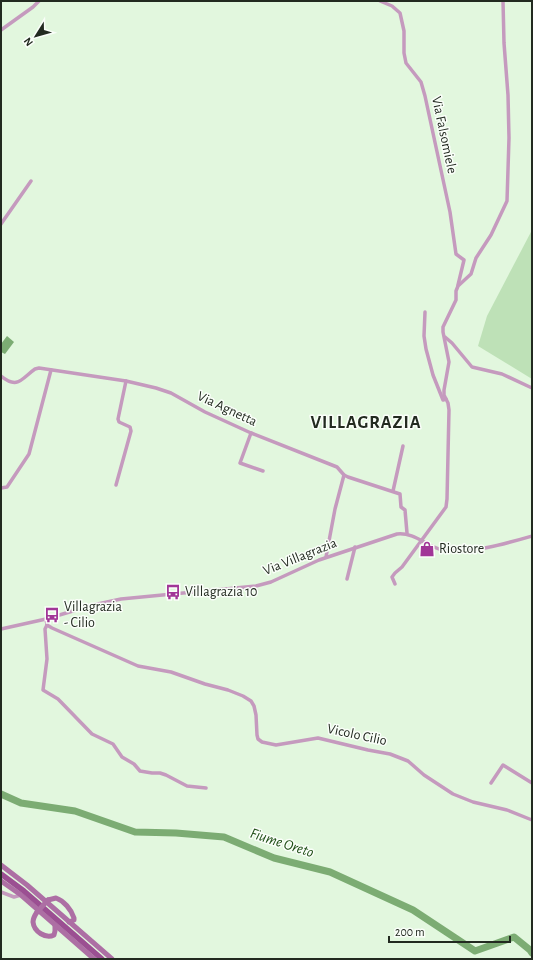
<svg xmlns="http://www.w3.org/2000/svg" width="533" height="960" font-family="'Alegreya Sans',sans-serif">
	<rect width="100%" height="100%" fill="#e2f7de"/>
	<path fill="#bee1b7" d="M532,230V379L478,346L487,316Z"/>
	<path fill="#7cac73" d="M7,336L14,342L5,354L1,352V344Z"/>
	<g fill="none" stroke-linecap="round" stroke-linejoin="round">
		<path stroke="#7cac73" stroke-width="7" d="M1,794L21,803L75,811L135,832L176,833L224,837L274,858L330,872L413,910L475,951L514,937L530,950L532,953"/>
		<g stroke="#c59abe" stroke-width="3.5">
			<path d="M380,1L392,6L400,13L404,31V53L406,63L421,82L425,96L450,212L456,254L464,260L458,285"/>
			<path d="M1,30L33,7L39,1"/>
			<path d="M1,224L31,181"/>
			<path d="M425,312L424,336L426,349L433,375L443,400L446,399"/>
			<path d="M445,337L452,343L472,367L502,374L532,388"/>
			<path d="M1,376C18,390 22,378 35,369L39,368L126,381L156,388L171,393L205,412L251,433L337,467L344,475L348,477L400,494L401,507L405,510L407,533"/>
			<path d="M251,433L240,463L263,471"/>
			<path d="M116,485L131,431L130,427L119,422L118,419L126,381"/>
			<path d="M1,488L7,487L29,454L51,370"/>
			<path d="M393,491L403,446"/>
			<path d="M326,557L335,509L344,475"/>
			<path d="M347,579L355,547"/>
			<path d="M395,584L392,577L395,573L402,567L446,507L447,499L449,410L448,403L444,395V390L449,362L443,332V327L456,300V291L458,286L471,274L476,258L491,235L507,201L509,138L508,95L504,43L503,1"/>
			<path d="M46,619L47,625L52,628L138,666L171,672L205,684L228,690L243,696L251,701L254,706L256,715L257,735L258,739L262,742L276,745L318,738L368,750L390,754L408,761L424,775L453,794L473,802L507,810L532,820"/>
			<path d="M47,625L45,629L47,659L43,690L58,699L92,734L113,744L122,757L134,764L140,771L152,773H160L166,775L187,786L206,788"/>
			<path d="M1,629L46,619L93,605L121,599L256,586L271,582L319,560L397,534C415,532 427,547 443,550C467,555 508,543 532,536"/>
			<path d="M491,783L503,765L532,783"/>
			<path d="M1,892L14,897L21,895"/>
		</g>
		<g stroke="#ad6fa4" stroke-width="5">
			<path d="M1,865L27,885L112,959"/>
			<path d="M1,881L21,895L94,959"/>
			<path d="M48,900L56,898C64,901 71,909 74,918V920L69,922"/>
			<path d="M37,912C35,915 33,919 33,922C34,932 46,939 54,935L55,931V926"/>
		</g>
		<path stroke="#9b4f92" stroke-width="5.5" d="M1,874L24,891L102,959"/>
		<path stroke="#ad6fa4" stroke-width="5" d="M37,912L48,900"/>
	</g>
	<defs>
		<g id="shop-bare" transform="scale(1.2)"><path d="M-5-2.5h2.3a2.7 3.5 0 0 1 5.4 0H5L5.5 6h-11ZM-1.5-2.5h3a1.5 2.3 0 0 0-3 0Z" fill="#a13697" stroke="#fafef9" stroke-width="2.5" paint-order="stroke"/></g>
		<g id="bus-bare" transform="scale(1.2)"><path d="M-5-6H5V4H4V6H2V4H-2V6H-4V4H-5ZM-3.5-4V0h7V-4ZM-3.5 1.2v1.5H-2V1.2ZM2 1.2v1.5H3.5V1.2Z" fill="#a13697" stroke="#fafef9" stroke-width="2.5" paint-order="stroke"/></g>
	</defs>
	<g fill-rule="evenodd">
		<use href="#shop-bare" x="427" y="549"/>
		<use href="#bus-bare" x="173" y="592"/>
		<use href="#bus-bare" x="52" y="615"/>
	</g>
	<g text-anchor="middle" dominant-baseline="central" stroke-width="3" stroke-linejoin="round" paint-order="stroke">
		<g font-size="14" fill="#222a20" stroke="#fafef9">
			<text transform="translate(444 135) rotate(78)">Via Falsomiele</text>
			<text transform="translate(227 409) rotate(25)">Via Agnetta</text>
			<text transform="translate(300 557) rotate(-22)">Via Villagrazia</text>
			<text transform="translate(357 735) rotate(12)">Vicolo Cilio</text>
		</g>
		<g font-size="14" fill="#222a20" stroke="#fafef9" text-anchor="start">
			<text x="439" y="549">Riostore</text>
			<text x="185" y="592">Villagrazia 10</text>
			<text x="64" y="607">Villagrazia<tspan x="64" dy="16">- Cilio</tspan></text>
		</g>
		<g font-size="15" font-style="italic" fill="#1c4c13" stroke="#fafef9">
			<text transform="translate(282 843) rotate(18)">Fiume Oreto</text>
		</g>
		<g font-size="18" font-weight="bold" letter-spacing="1" fill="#222a20" stroke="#fafef9">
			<text x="366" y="423">VILLAGRAZIA</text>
		</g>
	</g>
	<rect width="533" height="960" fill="none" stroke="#222a20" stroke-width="4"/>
	<g transform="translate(36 36) rotate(233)" stroke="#fafef9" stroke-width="3" paint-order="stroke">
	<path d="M0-3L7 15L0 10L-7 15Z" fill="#222a20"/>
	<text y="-6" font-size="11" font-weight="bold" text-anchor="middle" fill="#222a20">N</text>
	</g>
	<path d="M389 936v6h121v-6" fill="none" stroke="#222a20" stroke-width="2"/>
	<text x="395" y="936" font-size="12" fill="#222a20" stroke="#fafef9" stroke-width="3" paint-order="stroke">200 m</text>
</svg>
